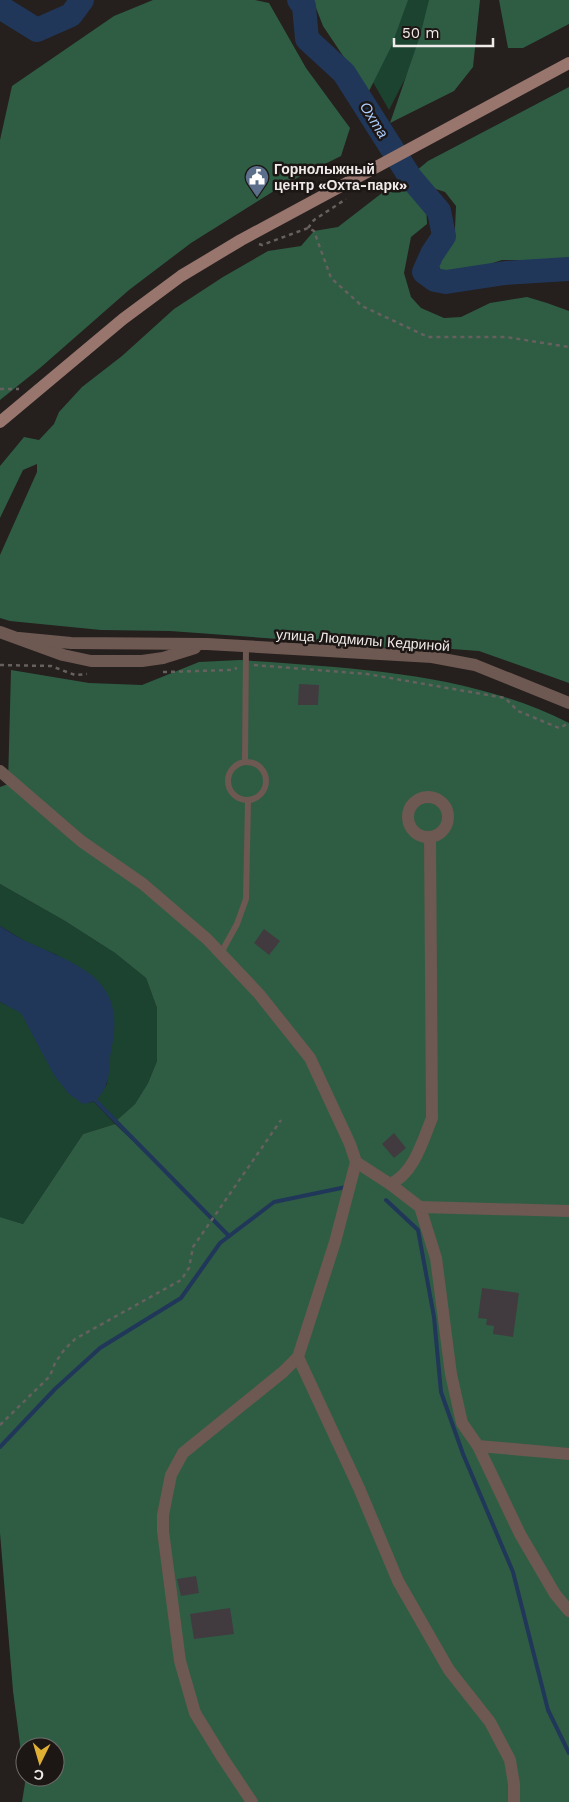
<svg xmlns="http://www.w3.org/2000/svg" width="569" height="1802" font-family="'Work Sans',sans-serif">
	<rect width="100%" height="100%" fill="#251f1d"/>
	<g fill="#1b432f">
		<path d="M401,0H435L426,38L389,110L370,77Z"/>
		<path d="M0,884L65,921L115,953L146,978L157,1008V1061L148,1083L135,1104L117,1120L96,1100L107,1084L109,1062L57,955L28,943L0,926Z"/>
		<path d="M0,1002L21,1012L83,1103L94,1102L115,1124L83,1134L23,1224L0,1217Z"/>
	</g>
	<g fill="#2e5d44" fill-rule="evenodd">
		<path d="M153,0H255L269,3L306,68L350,128L341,156L285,184L191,243L129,290L40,368L0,400V140L12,86L114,16Z"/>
		<path d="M313,0H408L391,47L368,93L323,26Z"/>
		<path d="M429,0H480L473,67L454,91L390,123L420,36Z"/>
		<path d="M499,0H569V24L523,48H508Z"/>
		<path d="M569,87V260H502L471,270L444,274L437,264L455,229L456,206L445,192L430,187L416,171L428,161Z"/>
		<path d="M402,186L415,189L426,205L427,224L411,237L404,273L411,297L421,308L444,318L461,317L490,303L527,297L547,303L569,311V683L479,651L425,647L365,648L319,642L170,631L101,630L10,621L0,618V555L37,472V464L23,470L0,518V466L24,437L39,440L54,424L59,412L82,387L122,356L174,309L223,277L268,251L301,246L314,231L338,227L382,193Z"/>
		<path d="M240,660C350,668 468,672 569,723V1802H22L25,1783L13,1691L0,1533V1217L23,1224L83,1134L115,1124L165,1171L117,1120L135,1104L148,1083L157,1061V1008L146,978L115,953L65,921L0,884V787L8,784L11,670L89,683L142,685L199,662ZM25,1747H55V1777H25Z"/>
	</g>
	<path fill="#203759" d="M0,926C10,932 20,939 30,943C84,968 127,980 111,1051C109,1061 110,1076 106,1085C104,1091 99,1096 96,1101L83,1104L69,1094L54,1075L21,1013L0,1002Z"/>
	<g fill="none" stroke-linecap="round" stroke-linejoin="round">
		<g stroke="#203759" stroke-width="4">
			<path d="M93,1098L229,1236"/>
			<path d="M386,1200L418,1230L434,1317L441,1392L463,1454L513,1572L548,1710L569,1753"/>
			<path d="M0,1447L55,1389L100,1348L181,1298L220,1243L274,1202L346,1187"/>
		</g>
		<g stroke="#203759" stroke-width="24">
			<path d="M299,0L304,6L307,39L344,73L410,177L439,211L444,236L432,254L424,272L435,280L446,282L505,273L569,269"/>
			<path d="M0,7L37,30L71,15L82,0"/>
		</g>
	</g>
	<g fill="#413b40">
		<path d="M299,684L319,685L318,705H298Z"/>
		<path d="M264,929L280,941L269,955L254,943Z"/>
		<path d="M394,1133L406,1148L394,1158L382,1144Z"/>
		<path d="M482,1288L519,1293L513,1337L493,1334L494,1326L486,1325L487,1319L478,1318Z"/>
		<path d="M196,1576L199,1593L181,1596L177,1579Z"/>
		<path d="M230,1608L234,1634L194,1639L190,1614Z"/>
	</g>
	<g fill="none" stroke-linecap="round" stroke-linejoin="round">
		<g stroke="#66605e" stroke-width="2.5" stroke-dasharray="4 4" stroke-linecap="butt">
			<path d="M308,228L314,220L346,199"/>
			<path d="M259,244L262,245L308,228L314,231L331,278L362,306L428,337H506L569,347"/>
			<path d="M0,389H19"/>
			<path d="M0,665L51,666L75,675L87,674"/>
			<path d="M254,665L367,674L505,698L518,711L559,728L569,723"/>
			<path d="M163,672L231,670L237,668"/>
			<path d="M0,1425L50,1376L55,1363L64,1350L75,1339L181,1280L189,1268L193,1247L281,1120"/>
		</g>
		<g stroke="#6d5852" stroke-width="6">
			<path d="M245,761L246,646"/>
			<circle cx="247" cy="781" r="19"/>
			<path d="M221,953L237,924L246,899L248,801"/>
		</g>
		<g stroke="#6d5852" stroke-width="12">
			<path d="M0,632L63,655L91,661H142L163,658L195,648"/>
			<path d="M19,638L71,643L207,644L432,657L475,665L569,703"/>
			<path d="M0,771L81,841L143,884L207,939L259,994L310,1058L350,1144L356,1162L335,1242L298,1357L283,1372L183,1453L171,1475L163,1515V1531L180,1661L195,1713L222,1757L252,1802"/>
			<circle cx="428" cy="817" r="20"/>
			<path d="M356,1162L390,1184L420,1207L436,1258L451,1374L462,1423L478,1446L520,1534L555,1594L569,1611"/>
			<path d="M390,1184C414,1174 423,1140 432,1118L430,837"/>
			<path d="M420,1207L569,1211"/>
			<path d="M298,1357L359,1488L398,1581L449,1670L490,1722L510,1760L514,1784V1802"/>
			<path d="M478,1446L569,1454"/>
		</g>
		<path stroke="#98766d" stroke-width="12" d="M0,422L123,319L181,276L241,240L569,63"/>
	</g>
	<defs>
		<g id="civic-pin" transform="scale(1.25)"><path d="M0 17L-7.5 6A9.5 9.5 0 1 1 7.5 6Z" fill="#5c6f8a" stroke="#1c1614"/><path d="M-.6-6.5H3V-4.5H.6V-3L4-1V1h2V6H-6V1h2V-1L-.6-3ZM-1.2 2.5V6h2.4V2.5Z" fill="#fff"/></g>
	</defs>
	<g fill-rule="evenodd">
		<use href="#civic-pin" x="257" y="177"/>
	</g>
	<g text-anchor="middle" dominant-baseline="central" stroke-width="5" stroke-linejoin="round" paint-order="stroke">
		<g font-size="14" font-weight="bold" fill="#f0ebea" stroke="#1c1614" text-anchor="start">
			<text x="274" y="169">Горнолыжный<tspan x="274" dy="16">центр «Охта-парк»</tspan></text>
		</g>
		<g font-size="14" fill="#f0ebea" stroke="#1c1614">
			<text transform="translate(363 640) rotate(4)">улица Людмилы Кедриной</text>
		</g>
		<g font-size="15" font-style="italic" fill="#accefe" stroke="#1c1614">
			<text transform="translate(374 120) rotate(58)">Охта</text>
		</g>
	</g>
	<g transform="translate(40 1762) rotate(185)"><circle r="24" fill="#1c1614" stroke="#716b6a"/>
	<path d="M0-4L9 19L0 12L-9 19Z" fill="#dfb034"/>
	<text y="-8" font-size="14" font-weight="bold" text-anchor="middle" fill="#f0ebea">С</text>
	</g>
	<path d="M394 38v8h99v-8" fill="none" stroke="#f0ebea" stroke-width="2.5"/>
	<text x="402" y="38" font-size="15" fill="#f0ebea" stroke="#1c1614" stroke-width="4" paint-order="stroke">50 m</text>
</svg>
